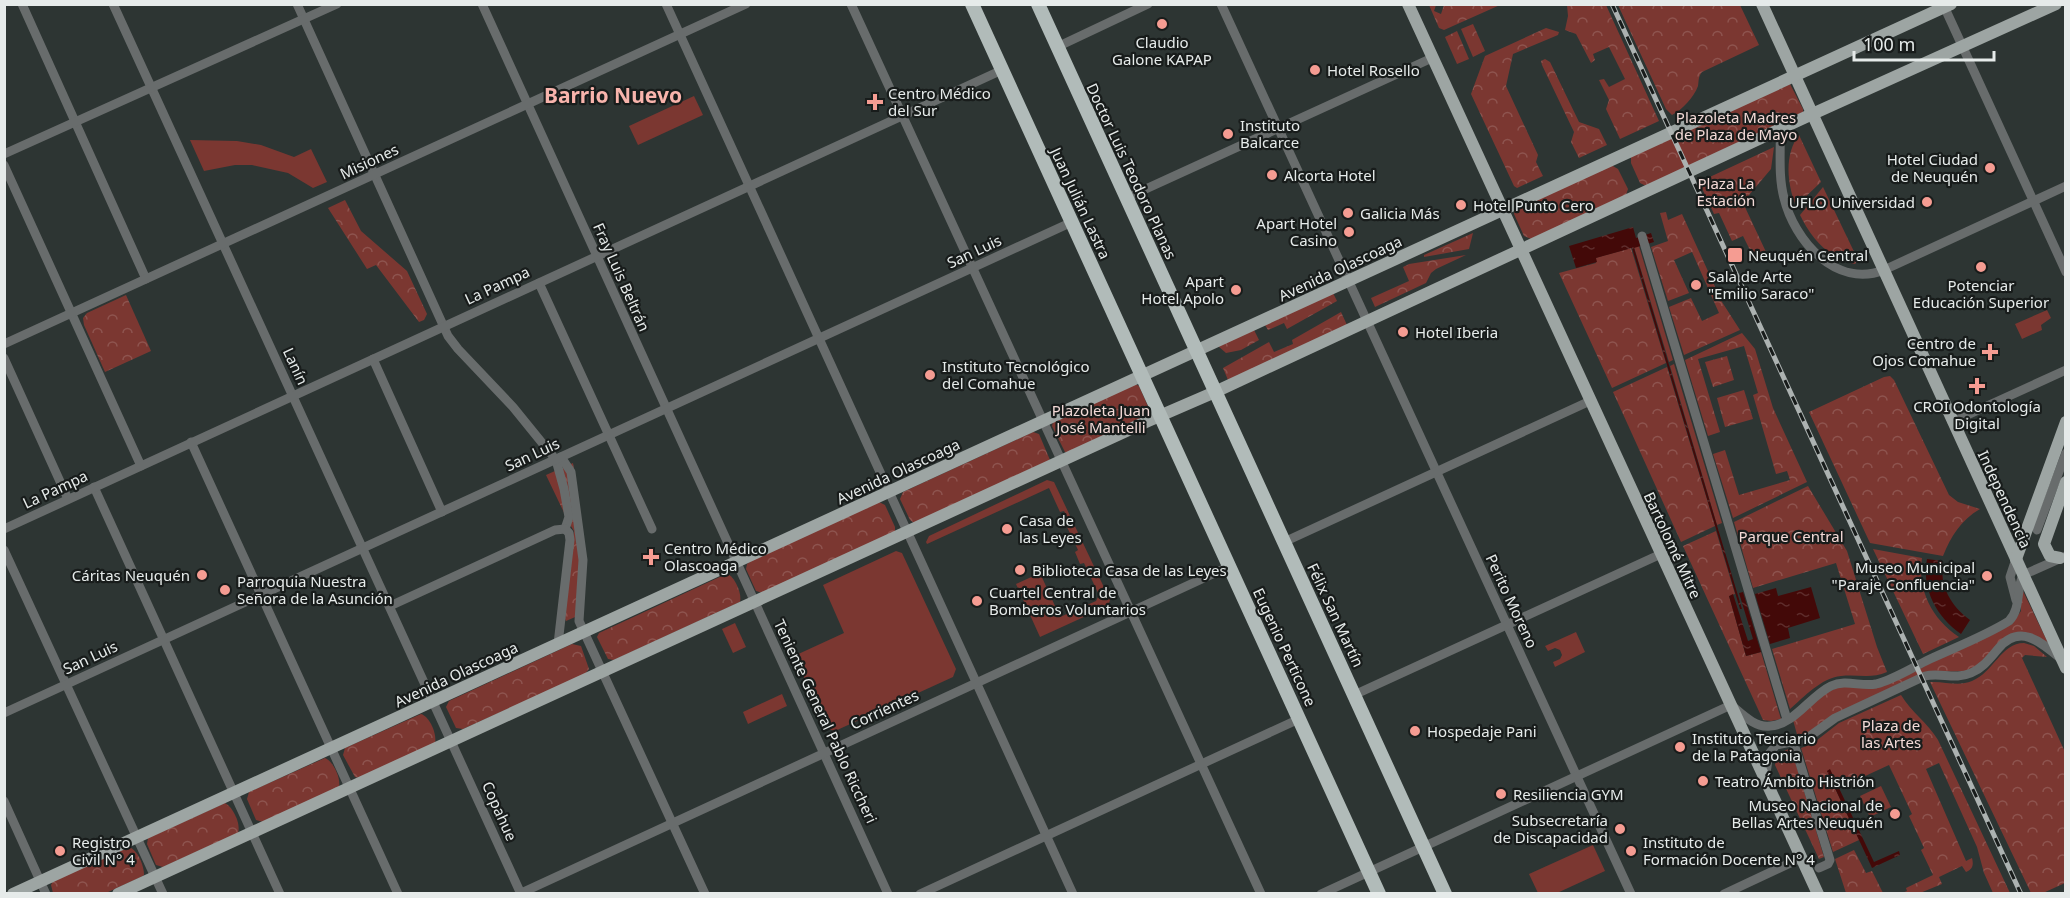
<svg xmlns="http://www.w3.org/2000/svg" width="2070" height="898" font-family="'Noto Sans',sans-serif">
	<defs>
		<pattern id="park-crowns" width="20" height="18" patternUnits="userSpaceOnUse" patternTransform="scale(1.5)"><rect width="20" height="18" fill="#7b3731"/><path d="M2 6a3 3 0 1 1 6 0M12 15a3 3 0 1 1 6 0" fill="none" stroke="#8e544f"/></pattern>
		<pattern id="water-ripples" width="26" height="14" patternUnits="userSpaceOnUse" patternTransform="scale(1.5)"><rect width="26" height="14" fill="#430908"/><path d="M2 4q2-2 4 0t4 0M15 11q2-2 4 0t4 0" fill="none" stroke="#5e2d2c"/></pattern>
	</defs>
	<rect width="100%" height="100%" fill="#2d3533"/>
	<g fill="#7b3731">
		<path d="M694,96L703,115L638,145L629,126Z"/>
		<path d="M190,140L237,141L261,145L294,157L311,149L327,182L313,188L288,173L252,165H235L204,171Z"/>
		<path d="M1639,246L1673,360L1669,362L1634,247Z"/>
		<path d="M2047,310L2051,318L2041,325L2042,330L2022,339L2015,324Z"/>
		<path d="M1674,364L1722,523L1717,525L1670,366Z"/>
		<path d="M1047,480L1054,482L1110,600L1108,606L1040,637L1016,584L1040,573L1060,617L1096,601L1099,595L1084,563L1080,564L1075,552L1078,550L1066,525L1070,523L1064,511L1060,512L1049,488L927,544L926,542L929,536Z"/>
		<path d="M896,551L902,553L956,669L953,677L835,731L828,729L794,656L844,633L823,585Z"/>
		<path d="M735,623L746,647L733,653L722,629Z"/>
		<path d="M1576,632L1585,652L1555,667L1553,662L1560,659L1562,655L1560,650L1555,648L1548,651L1545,646Z"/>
		<path d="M782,694L787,706L748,724L743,712Z"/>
		<path d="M1881,786L1891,807L1870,817L1860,796Z"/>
		<path d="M1593,845L1605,871L1557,893H1538L1529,874Z"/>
	</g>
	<g fill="url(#park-crowns)">
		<path d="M1429,5H1436L1434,11L1441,14L1444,5H1443H1500L1444,30L1439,28Z"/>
		<path d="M1567,5H1606L1659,121L1620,139L1606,109L1609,100L1599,80L1604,79L1609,87L1625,79L1609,47L1593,54L1595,60L1591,63L1576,34L1565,30L1568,16Z"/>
		<path d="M1618,5H1740L1759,45L1702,72C1698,77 1699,80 1698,86C1694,97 1682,110 1672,115L1666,109Z"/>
		<path d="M1473,24L1485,51L1473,57L1461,29Z"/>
		<path d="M1546,28L1559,32L1558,35L1513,54L1506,86L1538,155L1536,162L1543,176L1517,188L1514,186L1471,94L1485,56Z"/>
		<path d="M1457,31L1469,59L1457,64L1445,37Z"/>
		<path d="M1545,59L1550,62L1579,122L1599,129L1607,145L1579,158L1571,142L1574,132L1542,65L1541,61Z"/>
		<path d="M1790,84L1803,109V112L1646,186L1640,183L1631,163V156Z"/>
		<path d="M1799,135L1821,182L1796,206C1787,184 1784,154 1799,135Z"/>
		<path d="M1774,147L1771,169L1744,201V205L1766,252L1754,258L1743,236L1732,241L1719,213L1714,214L1699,182Z"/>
		<path d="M1611,165L1618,169L1628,189L1626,195L1531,239L1524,236L1514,214L1515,210Z"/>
		<path d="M1823,187L1858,260L1855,264C1829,259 1811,238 1800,215Z"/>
		<path d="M345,200L361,231L407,271L427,314L424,320L419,322L376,265L367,269L328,208Z"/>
		<path d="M1666,212L1668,220L1682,214L1722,302L1740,330L1684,355L1669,307L1691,298L1702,321L1719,313L1692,252L1674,260L1689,293L1668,301L1651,247L1668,241L1660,213Z"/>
		<path d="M1473,233L1469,249L1424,257V255Z"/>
		<path d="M1631,248L1666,363L1612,388L1559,273L1596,263L1595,258Z"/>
		<path d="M1466,255L1436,269L1431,273L1426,283L1375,307L1371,298L1409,281L1403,267L1409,264Z"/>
		<path d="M1333,293L1337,301L1287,329L1284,323L1268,330L1265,325Z"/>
		<path d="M126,295L151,351L105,372L84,325L83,318L87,313Z"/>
		<path d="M1341,312L1347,325L1228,380L1223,368L1269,342L1274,352L1293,344L1292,340Z"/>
		<path d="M1254,330L1259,340L1241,350L1226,353L1218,346Z"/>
		<path d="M1742,333L1755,349L1773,408L1807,482L1733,518L1713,454L1725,450L1739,495L1790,480L1787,471L1776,474L1753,395L1758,393L1744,346L1698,359L1720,432L1708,436L1685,360Z"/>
		<path d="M1727,356L1734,380L1713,387L1705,362Z"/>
		<path d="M1667,367L1715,526L1681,542L1613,392Z"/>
		<path d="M1890,376L1894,380L1949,495L1958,502L1980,509C1961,520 1951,536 1943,556L1870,543L1809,412L1884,377Z"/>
		<path d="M1135,384L1139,386L1150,411V414L1068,452H1065L1052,426L1053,422Z"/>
		<path d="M1744,390L1753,419L1725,427L1717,398Z"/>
		<path d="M1033,432L1039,434L1050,460L914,523L910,520L900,499L903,492Z"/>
		<path d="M573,463L585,551L582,614L566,621L564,617L574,531L569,523L546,475Z"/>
		<path d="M1808,486L1847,551L1877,647L1887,672C1871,679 1858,674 1841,676C1821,678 1804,697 1790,709L1772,649L1855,624L1836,563L1753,588L1734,522Z"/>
		<path d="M879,502L885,505L895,527V532L763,593L756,591L746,569L747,564L751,561Z"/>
		<path d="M1716,531L1735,594L1729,596L1746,656L1761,652L1781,719L1771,721L1763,720L1683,546Z"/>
		<path d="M1873,549L1922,558C1917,590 1932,619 1959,637L1923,654Z"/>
		<path d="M728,574C736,579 742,594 740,602L614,660L608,659L597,637L599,633L724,575Z"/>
		<path d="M2023,591L2049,645L2023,633L1982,663L1966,671L1934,672L1798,738L1793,720L1826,693L1841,686L1864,688L2012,624L2021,611V593Z"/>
		<path d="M2024,643L2034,646L2047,657L2025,655L2022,658L2065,752V883L2043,893H2031L1930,682C1945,681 1958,687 1972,681C1994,672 2001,643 2024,643Z"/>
		<path d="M572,644L581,646L589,669L584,675L463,729L456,728L446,707L449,701Z"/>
		<path d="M1901,695C1911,712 1928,723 1938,740L2010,893H1993L1984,873L1977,847L1939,763L1926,769L1966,861L1972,858C1974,866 1972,869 1966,872L1962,866L1939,877L1942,884L1920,893H1902L1907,891L1906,888L1933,875L1921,850L1924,848L1909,816L1912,814L1889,765L1839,788L1830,770L1827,771L1859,840L1833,852L1801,748L1812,744L1839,723Z"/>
		<path d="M421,714C430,717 437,734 435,743L359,778L355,777L343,755L345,748Z"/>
		<path d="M1791,748L1824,857L1819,859L1775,765L1777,754Z"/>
		<path d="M325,758C333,761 341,778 339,787L263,822L256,820L247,799L249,792Z"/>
		<path d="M225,803C233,807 241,824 238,833L163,867L156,865L147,844L148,838Z"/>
		<path d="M129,847C138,850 144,866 144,875L141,877L106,893H53L51,885L53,881Z"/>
		<path d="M1854,850L1866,873L1872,871L1883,893H1846L1835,859Z"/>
	</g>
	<g fill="url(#water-ripples)">
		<path d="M1633,227L1636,238L1651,233L1654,242L1634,248L1742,609H1740L1632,248L1596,258L1597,262L1576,268L1569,246Z"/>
		<path d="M1927,559L1943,561C1939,586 1951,606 1970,620L1961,634C1937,618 1921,588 1927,559Z"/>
		<path d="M1811,587L1820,618L1788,628L1790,638L1770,644L1755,594L1776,588L1778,596Z"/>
		<path d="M1743,592L1761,652L1746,656L1729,596L1733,594L1748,641L1753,639L1739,593Z"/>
		<path d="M1830,769L1874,862L1899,851L1900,855L1872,868L1827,771Z"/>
	</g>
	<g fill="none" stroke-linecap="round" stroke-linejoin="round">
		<g stroke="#686c6c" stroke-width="9">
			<path d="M22,4L146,279"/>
			<path d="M113,4L521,894"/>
			<path d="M297,4L448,336L458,349L513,407L556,460L564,489L569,517L565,529"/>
			<path d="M482,4L888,894"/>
			<path d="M666,4L1073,894"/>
			<path d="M851,4L1261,894"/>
			<path d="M1221,4L1631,894"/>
			<path d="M1943,4L2066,272"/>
			<path d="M1057,47L1148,4"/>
			<path d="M1780,129C1781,152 1778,176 1784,198C1794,240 1836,289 1884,270L2066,186"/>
			<path d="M4,154L337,4"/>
			<path d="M4,165L141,466"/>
			<path d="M1126,198L1432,58"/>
			<path d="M1642,236L1786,716"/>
			<path d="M539,283L652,529"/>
			<path d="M4,344L746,4"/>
			<path d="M4,358L68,499"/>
			<path d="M373,359L442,512"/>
			<path d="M1952,422L2066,370"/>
			<path d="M191,442L398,894"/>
			<path d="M561,457L571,472L583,560L579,621L705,894"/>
			<path d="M94,487L280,894"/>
			<path d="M4,529L1002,70"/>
			<path d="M2037,530L2066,453"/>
			<path d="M1284,542L1590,401"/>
			<path d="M4,550L163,894"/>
			<path d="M2016,559L2010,577L2016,600"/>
			<path d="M390,606L555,530L565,529"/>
			<path d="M558,644L570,540L569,533L565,529"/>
			<path d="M1354,695L1661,554"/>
			<path d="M4,713L1072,222"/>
			<path d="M1794,744L1830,860L1828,864L1819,868"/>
			<path d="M1765,779L1769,754L1776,745L1806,739L1835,718L1925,676C1940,672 1955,680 1971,673C1983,668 1990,658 1998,649C2020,622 2042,643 2061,659"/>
			<path d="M4,801L46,894"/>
			<path d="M519,894L1230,566"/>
			<path d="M920,894L1299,719"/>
			<path d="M1321,894L1731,705C1742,714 1755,728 1770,726C1794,725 1810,696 1831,686C1846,679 1861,687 1876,684C1895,679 1913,667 1930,659C1956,647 1985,636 2009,621C2021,609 2016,590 2023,575L2066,556"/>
			<path d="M1724,894L1801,858"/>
		</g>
		<g stroke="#9da5a3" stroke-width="12">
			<path d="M1408,4L1818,894"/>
			<path d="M1762,4L2066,668"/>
			<path d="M2060,558L2050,556L2044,544L2066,482"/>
			<path d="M2016,559L2066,422"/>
			<path d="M13,894L1951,4"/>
			<path d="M118,894L1148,421L1215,392L1808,116L2056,4"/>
		</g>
		<g stroke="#b1bbb9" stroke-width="14">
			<path d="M972,4L1379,894"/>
			<path d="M1038,4L1445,894"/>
		</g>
		<g stroke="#acb2b1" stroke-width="5">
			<path id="rail" d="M1612,4L2021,894"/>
		</g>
		<use href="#rail" stroke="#181c1b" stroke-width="3" stroke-dasharray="9" stroke-linecap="butt"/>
	</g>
	<g fill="#f59c92" stroke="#181c1b" stroke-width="2">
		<circle cx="1162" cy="24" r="6"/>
		<circle cx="1315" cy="70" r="6"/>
		<path d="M872 93h6v6h6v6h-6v6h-6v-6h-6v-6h6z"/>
		<circle cx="1228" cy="134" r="6"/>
		<circle cx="1990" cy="168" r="6"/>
		<circle cx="1272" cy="175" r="6"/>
		<circle cx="1927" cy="202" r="6"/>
		<circle cx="1461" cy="205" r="6"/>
		<circle cx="1348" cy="213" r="6"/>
		<circle cx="1349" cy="232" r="6"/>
		<rect x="1727" y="247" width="16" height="16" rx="3"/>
		<circle cx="1981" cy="267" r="6"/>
		<circle cx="1696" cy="285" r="6"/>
		<circle cx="1236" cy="290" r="6"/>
		<circle cx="1403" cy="332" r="6"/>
		<path d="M1987 343h6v6h6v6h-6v6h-6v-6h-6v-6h6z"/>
		<circle cx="930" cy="375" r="6"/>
		<path d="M1974 377h6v6h6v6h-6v6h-6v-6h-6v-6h6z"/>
		<circle cx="1007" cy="529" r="6"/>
		<path d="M648 548h6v6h6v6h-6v6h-6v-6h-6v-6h6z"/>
		<circle cx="1020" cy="570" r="6"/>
		<circle cx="202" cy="575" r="6"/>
		<circle cx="1987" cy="576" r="6"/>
		<circle cx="225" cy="590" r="6"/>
		<circle cx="977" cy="601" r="6"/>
		<circle cx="1415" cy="731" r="6"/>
		<circle cx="1680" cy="747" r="6"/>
		<circle cx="1703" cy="781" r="6"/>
		<circle cx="1501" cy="794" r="6"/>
		<circle cx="1895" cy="814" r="6"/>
		<circle cx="1620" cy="829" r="6"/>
		<circle cx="60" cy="851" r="6"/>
		<circle cx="1631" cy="851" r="6"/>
	</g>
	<g text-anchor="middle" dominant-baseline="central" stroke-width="4.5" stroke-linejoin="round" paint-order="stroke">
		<g font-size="15" fill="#e6ebea" stroke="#181c1b" text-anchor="start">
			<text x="1162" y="42" text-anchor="middle">Claudio<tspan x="1162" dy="17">Galone KAPAP</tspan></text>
			<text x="1327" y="70">Hotel Rosello</text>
			<text x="888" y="93">Centro Médico<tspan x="888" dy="17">del Sur</tspan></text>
			<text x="1240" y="125">Instituto<tspan x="1240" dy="17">Balcarce</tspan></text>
			<text x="1978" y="159" text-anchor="end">Hotel Ciudad<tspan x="1978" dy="17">de Neuquén</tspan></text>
			<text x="1284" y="175">Alcorta Hotel</text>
			<text x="1915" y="202" text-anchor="end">UFLO Universidad</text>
			<text x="1473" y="205">Hotel Punto Cero</text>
			<text x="1360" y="213">Galicia Más</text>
			<text x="1337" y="223" text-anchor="end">Apart Hotel<tspan x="1337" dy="17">Casino</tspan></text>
			<text x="1748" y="255">Neuquén Central</text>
			<text x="1708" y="276">Sala de Arte<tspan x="1708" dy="17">"Emilio Saraco"</tspan></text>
			<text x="1224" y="281" text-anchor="end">Apart<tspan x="1224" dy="17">Hotel Apolo</tspan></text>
			<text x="1981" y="285" text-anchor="middle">Potenciar<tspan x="1981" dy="17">Educación Superior</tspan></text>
			<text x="1415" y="332">Hotel Iberia</text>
			<text x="1976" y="343" text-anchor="end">Centro de<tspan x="1976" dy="17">Ojos Comahue</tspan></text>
			<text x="942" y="366">Instituto Tecnológico<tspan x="942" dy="17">del Comahue</tspan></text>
			<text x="1977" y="406" text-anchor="middle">CROI Odontología<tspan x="1977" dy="17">Digital</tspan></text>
			<text x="1019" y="520">Casa de<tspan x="1019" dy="17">las Leyes</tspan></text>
			<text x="664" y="548">Centro Médico<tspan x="664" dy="17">Olascoaga</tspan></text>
			<text x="1975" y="567" text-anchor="end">Museo Municipal<tspan x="1975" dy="17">"Paraje Confluencia"</tspan></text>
			<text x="1032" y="570">Biblioteca Casa de las Leyes</text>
			<text x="190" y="575" text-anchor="end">Cáritas Neuquén</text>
			<text x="237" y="581">Parroquia Nuestra<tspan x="237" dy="17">Señora de la Asunción</tspan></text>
			<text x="989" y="592">Cuartel Central de<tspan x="989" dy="17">Bomberos Voluntarios</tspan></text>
			<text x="1427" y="731">Hospedaje Pani</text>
			<text x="1692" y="738">Instituto Terciario<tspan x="1692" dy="17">de la Patagonia</tspan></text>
			<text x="1715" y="781">Teatro Ámbito Histrión</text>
			<text x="1513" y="794">Resiliencia GYM</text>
			<text x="1883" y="805" text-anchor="end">Museo Nacional de<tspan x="1883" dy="17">Bellas Artes Neuquén</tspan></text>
			<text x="1608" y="820" text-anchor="end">Subsecretaría<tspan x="1608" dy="17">de Discapacidad</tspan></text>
			<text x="72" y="842">Registro<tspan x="72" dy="17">Civil N° 4</tspan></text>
			<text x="1643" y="842">Instituto de<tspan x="1643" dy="17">Formación Docente N° 4</tspan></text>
		</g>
		<g font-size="15" fill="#f3dad7" stroke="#181c1b">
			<text x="1736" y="117">Plazoleta Madres<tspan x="1736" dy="17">de Plaza de Mayo</tspan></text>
			<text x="1726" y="183">Plaza La<tspan x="1726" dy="17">Estación</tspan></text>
			<text x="1101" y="410">Plazoleta Juan<tspan x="1101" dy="17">José Mantelli</tspan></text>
			<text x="1791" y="536">Parque Central</text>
			<text x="1891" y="725">Plaza de<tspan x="1891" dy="17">las Artes</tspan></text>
		</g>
		<g font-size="15" fill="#e6ebea" stroke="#181c1b">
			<text transform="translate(369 161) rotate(-25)">Misiones</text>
			<text transform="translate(1132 171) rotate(65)">Doctor Luis Teodoro Planas</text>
			<text transform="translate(1081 203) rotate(65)">Juan Julián Lastra</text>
			<text transform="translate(974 251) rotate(-25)">San Luis</text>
			<text transform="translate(1340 268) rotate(-25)">Avenida Olascoaga</text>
			<text transform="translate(622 277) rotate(66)">Fray Luis Beltrán</text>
			<text transform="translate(497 285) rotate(-25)">La Pampa</text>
			<text transform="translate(296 366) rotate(65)">Lanín</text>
			<text transform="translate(532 454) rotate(-25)">San Luis</text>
			<text transform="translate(898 471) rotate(-25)">Avenida Olascoaga</text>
			<text transform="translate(55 489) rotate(-25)">La Pampa</text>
			<text transform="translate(2005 499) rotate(65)">Independencia</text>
			<text transform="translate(1673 545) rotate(65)">Bartolomé Mitre</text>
			<text transform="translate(1512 601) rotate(65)">Perito Moreno</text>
			<text transform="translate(1336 615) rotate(65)">Félix San Martín</text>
			<text transform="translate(1285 647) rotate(65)">Eugenio Perticone</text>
			<text transform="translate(90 657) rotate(-25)">San Luis</text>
			<text transform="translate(456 674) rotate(-25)">Avenida Olascoaga</text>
			<text transform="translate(884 709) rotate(-25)">Corrientes</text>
			<text transform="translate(826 721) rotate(65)">Teniente General Pablo Riccheri</text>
			<text transform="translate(500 811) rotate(66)">Copahue</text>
		</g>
		<g font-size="21" font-weight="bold" fill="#f8b4ac" stroke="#181c1b">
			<text x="613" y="95">Barrio Nuevo</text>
		</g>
	</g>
	<rect width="2070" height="898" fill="none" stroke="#e6ebea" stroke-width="12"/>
	<path d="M1854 51v9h140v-9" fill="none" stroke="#e6ebea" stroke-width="3"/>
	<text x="1863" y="51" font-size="18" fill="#e6ebea" stroke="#181c1b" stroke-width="4.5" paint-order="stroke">100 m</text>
</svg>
